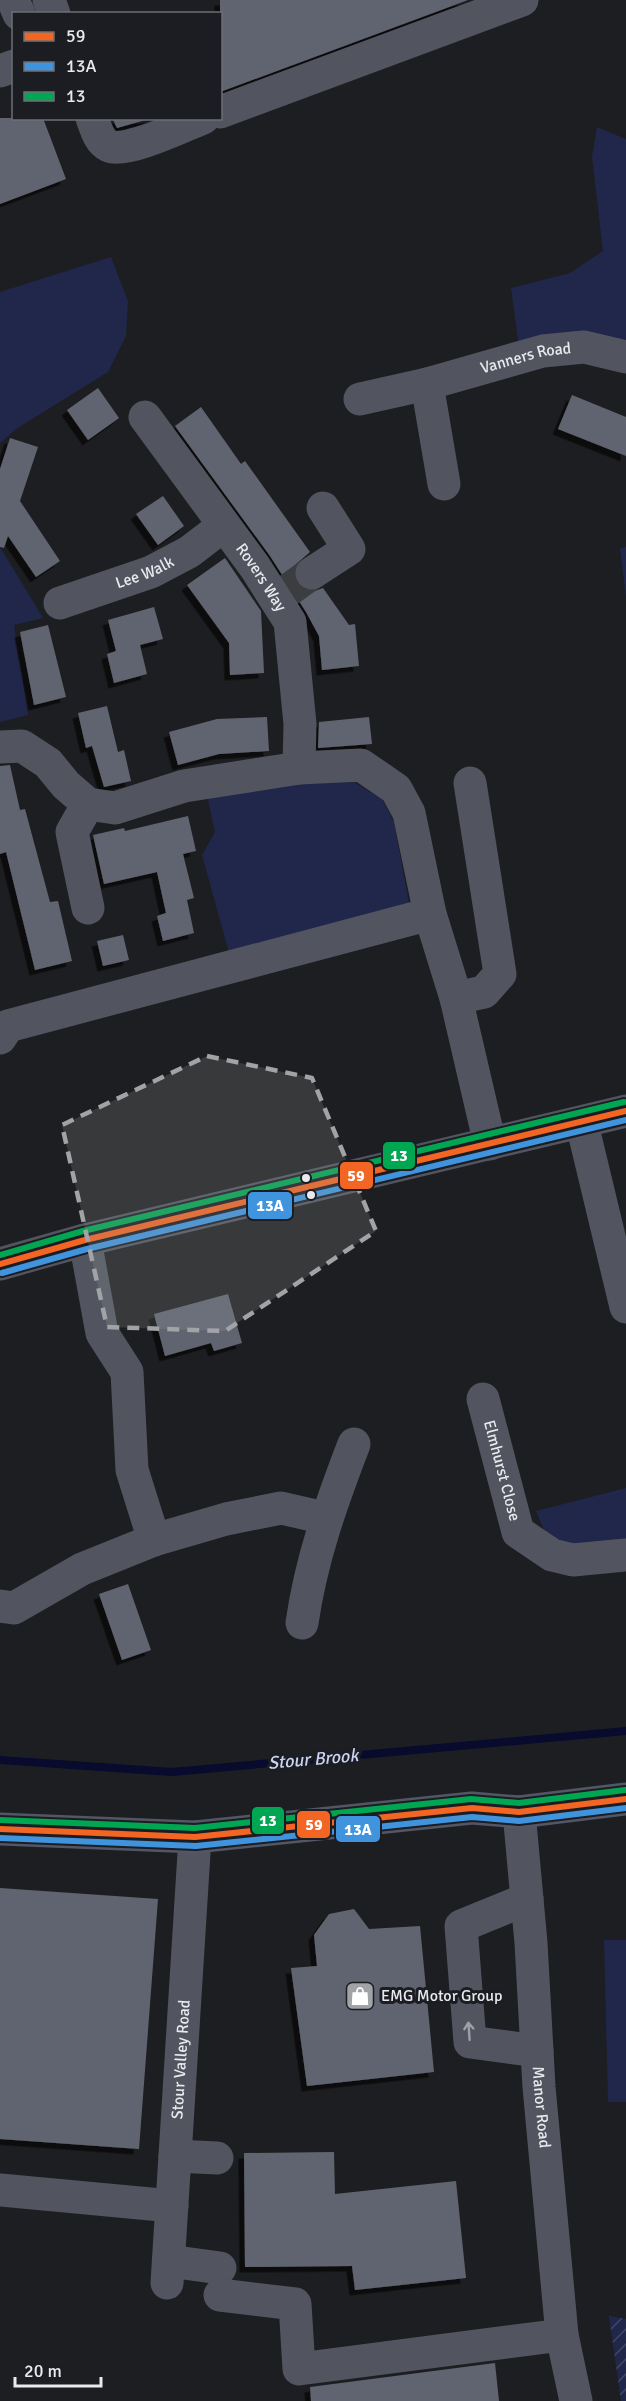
<svg xmlns="http://www.w3.org/2000/svg" width="626" height="2401" font-family="Signika,sans-serif">
	<defs>
		<pattern id="garden-furrows" width="10" height="10" patternUnits="userSpaceOnUse" patternTransform="scale(1.5)"><rect width="10" height="10" fill="#20274b"/><path d="M-1 1l2-2M0 10L10 0M9 11l2-2" fill="none" stroke="#404665"/></pattern>
		<filter id="shadow"><feDropShadow dx="-5.5" dy="5.5" stdDeviation="0" flood-color="#0009"/></filter>
	</defs>
	<rect width="100%" height="100%" fill="#1d1e21"/>
	<g fill="#20274b">
		<path d="M597,127L626,139V349L519,347L511,288L570,273L603,251L592,157Z"/>
		<path d="M111,257L128,301L126,336L108,372L16,429L0,443V292Z"/>
		<path d="M0,547L43,618L14,625L28,715L0,722Z"/>
		<path d="M626,547V597L620,548Z"/>
		<path d="M349,779L382,799L394,822L410,909L231,960L202,855L215,832L207,796L296,783Z"/>
		<path d="M626,1488V1543C604,1547 565,1551 547,1533C542,1528 539,1517 536,1511Z"/>
		<path d="M604,1940H626V2102H608Z"/>
	</g>
	<path fill="url(#garden-furrows)" d="M609,2316L626,2319V2401H621Z"/>
	<g fill="none" stroke-linecap="round" stroke-linejoin="round">
		<path stroke="#080a2e" stroke-width="8" d="M0,1760L172,1772L626,1731"/>
	</g>
	<g fill="#61646f" filter="url(#shadow)">
		<path d="M220,0H468L220,92Z"/>
		<path d="M0,118H43L66,179L0,204Z"/>
		<path d="M112,118H153L117,128Z"/>
		<path d="M98,388L119,418L88,440L67,410Z"/>
		<path d="M572,395L626,417V456L558,429Z"/>
		<path d="M201,407L241,464L245,461L310,552L295,565L293,575L297,584L304,590L312,592L323,588L349,625L355,624L359,666L322,670L319,636L306,612L270,556L175,426Z"/>
		<path d="M10,438L38,447L20,501L60,561L36,577L8,536L4,548L0,547V469Z"/>
		<path d="M163,496L184,526L158,545L136,514Z"/>
		<path d="M225,558L261,611L264,673L230,675L229,643L187,585Z"/>
		<path d="M154,607L163,639L140,645L147,674L114,683L107,654L116,651L108,620Z"/>
		<path d="M48,625L66,697L34,705L20,632Z"/>
		<path d="M107,706L118,752L124,750L131,781L104,787L92,746L86,748L78,713Z"/>
		<path d="M267,717L269,751L219,754L178,765L169,732L217,719Z"/>
		<path d="M369,717L372,744L318,748L319,722Z"/>
		<path d="M10,765L20,810L25,809L50,902L58,901L72,961L35,970L6,852L0,854V766Z"/>
		<path d="M188,816L196,851L183,854L194,898L187,900L194,933L163,941L157,916L166,913L157,872L104,884L93,835L124,828L125,831Z"/>
		<path d="M123,935L129,960L103,966L97,941Z"/>
		<path d="M228,1294L242,1343L214,1351L211,1343L165,1356L154,1314Z"/>
		<path d="M128,1584L151,1650L122,1660L99,1594Z"/>
		<path d="M0,1888L158,1899L139,2149L0,2139Z"/>
		<path d="M354,1909L369,1929L420,1926L434,2072L307,2086L291,1968L317,1966L314,1935L329,1914Z"/>
		<path d="M334,2152L335,2194L456,2181L466,2278L355,2290L352,2266L245,2267L244,2153Z"/>
		<path d="M495,2363L499,2401H311L310,2387Z"/>
	</g>
	<g fill="none" stroke-linecap="round" stroke-linejoin="round">
		<path stroke="#3b3d40" stroke-width="33" stroke-dasharray="33 16" stroke-linecap="butt" d="M287,591L312,573"/>
		<g stroke="#525560" stroke-width="33">
			<path d="M13,0L19,14"/>
			<path d="M49,0L54,14"/>
			<path d="M0,71L14,66"/>
			<path d="M220,112L522,0"/>
			<path d="M92,118C96,129 99,141 109,146C125,154 185,125 203,118"/>
			<path d="M427,384L444,484"/>
			<path id="s1" d="M360,399L427,384L543,351L584,347L626,357"/>
			<path id="s2" d="M145,417L255,567L290,622L300,724L299,768"/>
			<path d="M312,573L349,549L323,508"/>
			<path id="s3" d="M60,603L151,572L189,552L223,526"/>
			<path d="M0,747L22,746L48,763L66,785L88,804L115,808L184,786L299,768L361,765L396,789L409,813L430,914L456,998L490,1144"/>
			<path d="M88,804L72,832L88,908"/>
			<path d="M456,998L484,992L500,974L470,783"/>
			<path d="M0,1038L8,1026L430,914"/>
			<path d="M582,1124L626,1307"/>
			<path d="M85,1240L102,1333L127,1372L132,1470L154,1540L226,1519L281,1508L325,1518"/>
			<path d="M0,1264L85,1240L626,1111"/>
			<path id="s4" d="M483,1399L518,1532L552,1555L573,1560L626,1555"/>
			<path d="M0,1606L14,1608L82,1569L154,1540"/>
			<path d="M302,1623C311,1560 331,1504 354,1444"/>
			<path id="s5" d="M519,1812L531,1943L539,2087L562,2335L576,2401"/>
			<path d="M527,1899L461,1926L470,2042L537,2051"/>
			<path d="M175,2156L217,2158"/>
			<path d="M0,2190L172,2206"/>
			<path d="M169,2261L220,2268"/>
			<path id="s6" d="M167,2283L195,1837"/>
			<path d="M220,2295L295,2304L299,2369L562,2335"/>
		</g>
		<path stroke="#535664" stroke-width="33" d="M0,1829L195,1837L472,1808L519,1812L626,1799"/>
		<g stroke="#1b1d23" stroke-width="10">
			<g id="bus-1">
				<path d="M0,1264L85,1240L626,1111"/>
				<path d="M0,1829L195,1837L472,1808L519,1812L626,1799"/>
			</g>
		</g>
		<g stroke="#1b1d23" stroke-width="10">
			<g id="bus-2">
				<path d="M2,1273L87,1249L626,1120"/>
				<path d="M0,1838L196,1846L472,1817L519,1821L626,1808"/>
			</g>
		</g>
		<g stroke="#1b1d23" stroke-width="10">
			<g id="bus-3">
				<path d="M0,1255L83,1231L624,1102"/>
				<path d="M0,1820L195,1828L471,1799L519,1803L625,1790"/>
			</g>
		</g>
		<use href="#bus-1" stroke="#f26522" stroke-width="6"/>
		<use href="#bus-2" stroke="#4094de" stroke-width="6"/>
		<use href="#bus-3" stroke="#00a651" stroke-width="6"/>
	</g>
	<defs><path id="oneway-shaft" d="M-6 0H5M1.5-3L5.5 0L1.5 3" fill="none" stroke-width="1.6" stroke-linecap="round" stroke-linejoin="round" transform="scale(1.5)"/></defs>
	<use stroke="#9da0a7" href="#oneway-shaft" transform="translate(469 2031) rotate(-94)"/>
	<path fill="#a1a3a6" fill-opacity="0.2" stroke="#a1a3a6" stroke-width="4.5" stroke-dasharray="12 8" stroke-linejoin="round" d="M207,1056L312,1078L376,1231L225,1331L107,1327L62,1125Z"/>
	<defs>
		<g id="shop-square" transform="scale(1.5)"><rect x="-9" y="-9" width="18" height="18" rx="4" fill="#a1a3a6" stroke="#1b1d23"/><path d="M-5-2.5h2.3a2.7 3.5 0 0 1 5.4 0H5L5.5 6h-11ZM-1.5-2.5h3a1.5 2.3 0 0 0-3 0Z" fill="#fff"/></g>
	</defs>
	<g fill-rule="evenodd">
		<use href="#shop-square" x="360" y="1996"/>
	</g>
	<g fill="#e8eaee" stroke="#1b1d23" stroke-width="2">
		<circle cx="306" cy="1178" r="5"/>
		<circle cx="311" cy="1195" r="5"/>
	</g>
	<g text-anchor="middle" dominant-baseline="central" stroke-width="6" stroke-linejoin="round" paint-order="stroke">
		<g font-size="16" fill="#e8eaee" stroke="#1b1d23">
			<text stroke="none"><textPath href="#s1" startOffset="171">Vanners Road</textPath></text>
			<text stroke="none"><textPath href="#s3" startOffset="90">Lee Walk</textPath></text>
			<text stroke="none"><textPath href="#s2" startOffset="198">Rovers Way</textPath></text>
			<text stroke="none"><textPath href="#s4" startOffset="74">Elmhurst Close</textPath></text>
			<text stroke="none"><textPath href="#s6" startOffset="224">Stour Valley Road</textPath></text>
			<text stroke="none"><textPath href="#s5" startOffset="296">Manor Road</textPath></text>
		</g>
		<g font-size="16" fill="#e8eaee" stroke="#1b1d23" text-anchor="start">
			<text x="381" y="1996">EMG Motor Group</text>
		</g>
		<g font-size="18" font-style="italic" fill="#cbd4f2" stroke="#1b1d23">
			<text transform="translate(313 1759) rotate(-5)">Stour Brook</text>
		</g>
	</g>
	<g stroke="#1b1d23" stroke-width="2">
		<rect x="382" y="1141" width="34" height="29" rx="6" fill="#00a651"/>
		<rect x="339" y="1161" width="35" height="29" rx="6" fill="#f26522"/>
		<rect x="247" y="1191" width="46" height="29" rx="6" fill="#4094de"/>
		<rect x="251" y="1806" width="34" height="29" rx="6" fill="#00a651"/>
		<rect x="296" y="1810" width="35" height="29" rx="6" fill="#f26522"/>
		<rect x="335" y="1815" width="46" height="28" rx="6" fill="#4094de"/>
	</g>
	<g font-size="16" text-anchor="middle" font-weight="bold" fill="#fff">
		<text x="399" y="1161">13</text>
		<text x="356" y="1181">59</text>
		<text x="270" y="1211">13A</text>
		<text x="268" y="1826">13</text>
		<text x="314" y="1830">59</text>
		<text x="358" y="1835">13A</text>
	</g>
	<rect x="12" y="12" width="210" height="108" fill="#1b1d23" stroke="#6d6f74" stroke-width="1.5"/>
	<rect x="24" y="32" width="30" height="9" fill="#f26522" stroke="#6d6f74" stroke-width="1.5"/>
	<text x="66" y="42" font-size="18" fill="#e8eaee">59</text>
	<rect x="24" y="62" width="30" height="9" fill="#4094de" stroke="#6d6f74" stroke-width="1.5"/>
	<text x="66" y="72" font-size="18" fill="#e8eaee">13A</text>
	<rect x="24" y="92" width="30" height="9" fill="#00a651" stroke="#6d6f74" stroke-width="1.5"/>
	<text x="66" y="102" font-size="18" fill="#e8eaee">13</text>
	<path d="M15 2377v9h86v-9" fill="none" stroke="#e8eaee" stroke-width="3"/>
	<text x="24" y="2377" font-size="18" fill="#e8eaee" stroke="#1b1d23" stroke-width="4.5" paint-order="stroke">20 m</text>
</svg>
